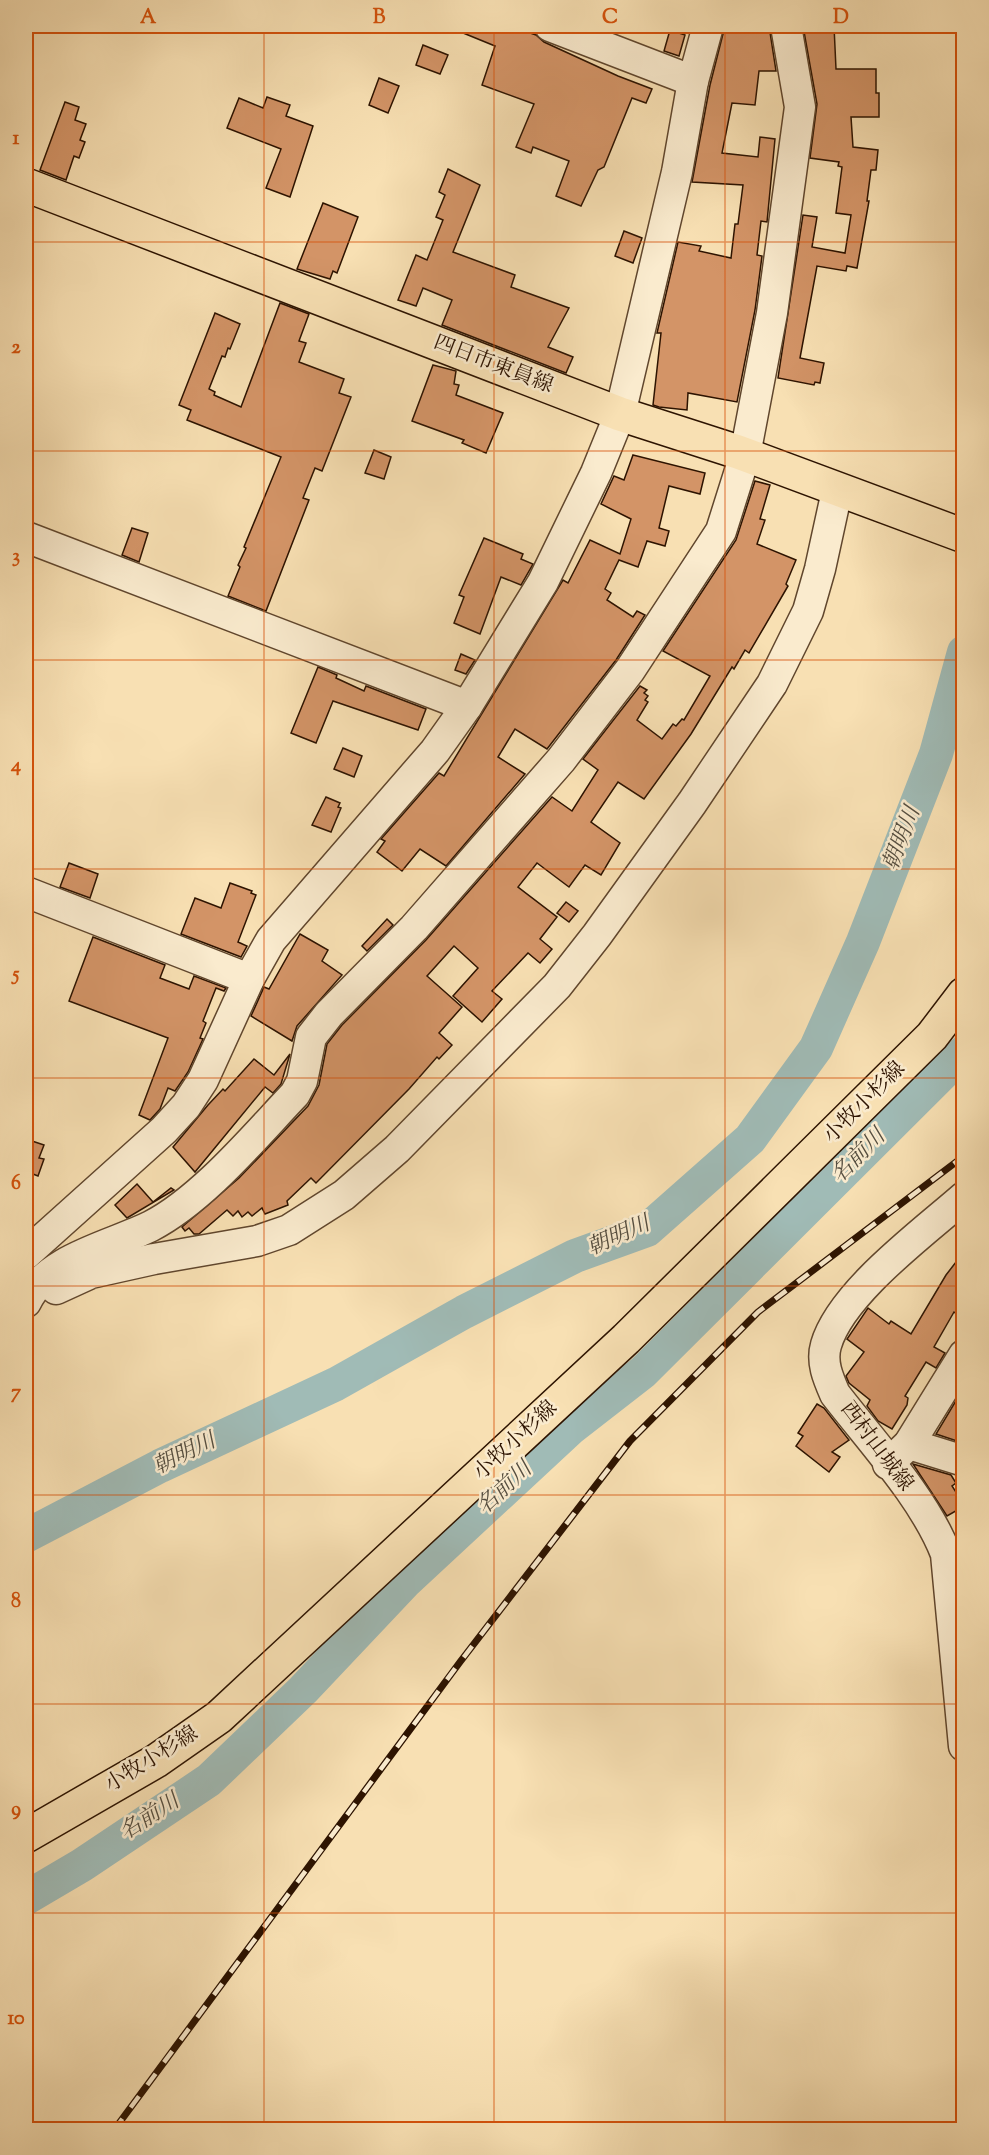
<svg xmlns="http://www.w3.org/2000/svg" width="989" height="2155" font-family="'Sorts Mill Goudy','Noto Serif JP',serif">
	<rect width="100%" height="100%" fill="#f8e0b3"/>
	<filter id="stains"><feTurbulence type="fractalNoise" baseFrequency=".00333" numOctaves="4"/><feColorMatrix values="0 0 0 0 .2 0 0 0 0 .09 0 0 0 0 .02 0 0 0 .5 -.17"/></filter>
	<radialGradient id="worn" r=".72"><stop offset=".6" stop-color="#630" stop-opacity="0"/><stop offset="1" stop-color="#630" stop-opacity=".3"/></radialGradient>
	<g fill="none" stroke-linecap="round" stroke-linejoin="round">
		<g stroke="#a0bbb6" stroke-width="34">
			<path d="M26,1536L160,1466L336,1384L464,1312L575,1256L647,1230L750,1139L816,1048L863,942L936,754L964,652"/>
			<path d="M26,1898L82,1865L209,1780L303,1690L405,1582L571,1428L643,1372L964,1052"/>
		</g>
	</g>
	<g fill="#d39467" stroke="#2d1300" stroke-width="1.5">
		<path d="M446,26H510L536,35L544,42L618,76L652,89L646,103L632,98L604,167L598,170L581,206L556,196L569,161L533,147L531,153L516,147L534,104L482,85L495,46Z"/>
		<path d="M725,26H769L776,71H759L755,105L732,103L722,153L758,157L760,137L775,139L767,222L761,221L757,255L762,256L755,310L737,402L688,393L687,410L659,407L653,405L661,333H657L678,242L701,246L699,251L731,258L735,224H738L743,185L692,182L710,85Z"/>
		<path d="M803,26H834L836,69H876V93H879V117H851L853,147L878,150L876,170H871L867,201H869L857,268L847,266L846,271L817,266L800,358L824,363L820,383L815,382L814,385L778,378L803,215L817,217L812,247L845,253L851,215L836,213L842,167L838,166L839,162L810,158L817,104Z"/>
		<path d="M670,30L685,35L679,56L664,51Z"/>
		<path d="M423,45L448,55L440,74L416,65Z"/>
		<path d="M379,78L399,86L388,113L369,105Z"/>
		<path d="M267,97L290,105L286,116L313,126L290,197L266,188L281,149L227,128L239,98L263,108Z"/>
		<path d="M65,102L79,107L75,120L86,124L80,140L85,142L79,158L74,156L66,180L40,170Z"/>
		<path d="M448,169L480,185L453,252L515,275L511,287L569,308L548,347L573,357L566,373L442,325L452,300L423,288L416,306L398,300L416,255L427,260L443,220L436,217L445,195L439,192Z"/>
		<path d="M323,203L358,217L337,273L333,271L330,279L297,269Z"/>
		<path d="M624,231L642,238L633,263L615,256Z"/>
		<path d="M280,303L309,314L299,341L306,343L299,362L344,379L339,393L351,397L322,471L315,468L303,498L309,500L266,611L228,596L240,567L238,565L246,548L244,547L281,457L187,420L191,410L179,405L215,313L240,324L230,349L228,348L225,357L222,356L209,389L215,392L214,395L241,407Z"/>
		<path d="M433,365L456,371L454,384L459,385L456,395L503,413L486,453L462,443L464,440L412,421Z"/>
		<path d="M374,450L391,457L384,479L365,473Z"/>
		<path d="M633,455L705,473L700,494L669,486L659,528L669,531L665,546L647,541L638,567L619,560L605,589L611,593L607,600L633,617L637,611L645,615L616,660L547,749L515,729L498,757L525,774L446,866L420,849L402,871L377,852L385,841L381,839L439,773L444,776L563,580L568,583L590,540L620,554L631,519L601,504L614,476L624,480Z"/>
		<path d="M755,481L770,485L760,519L765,520L757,544L796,560L786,584L788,586L749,653L745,650L734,669L732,667L691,734L644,799L618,782L591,822L620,843L601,875L585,865L569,887L537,863L518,887L557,917L540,939L552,949L540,963L528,953L492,991L502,999L482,1022L453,996L478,968L454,946L427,976L462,1007L439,1033L452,1045L439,1059L437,1057L409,1089L316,1183L311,1178L287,1201L288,1205L265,1214L262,1208L252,1216L248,1212L242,1217L238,1211L233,1216L227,1210L199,1234H194L189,1228L185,1231L182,1227L239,1178L308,1106L319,1085L327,1044L342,1025L426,940L552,797L572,811L598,770L583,759L640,686L647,690L644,693L648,696L645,700L648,702L637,720L662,739L673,724L676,726L682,719L684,720L710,676L663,651L736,540Z"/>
		<path d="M132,528L148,533L139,562L122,555Z"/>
		<path d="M484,538L523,554L521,559L533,564L521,585L501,577L480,634L454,623L464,597L459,595Z"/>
		<path d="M461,654L475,660L466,674L455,670Z"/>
		<path d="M318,667L337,675L336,678L364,691L366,686L426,709L418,730L333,701L316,743L291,733Z"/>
		<path d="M343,748L362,756L354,777L334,769Z"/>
		<path d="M326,797L340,803L338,807L341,808L331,832L312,825Z"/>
		<path d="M69,863L98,874L90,898L60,887Z"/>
		<path d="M230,883L252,891L251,893L256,895L238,942L247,946L241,957L181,934L195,898L221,908Z"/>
		<path d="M566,902L578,911L569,922L557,913Z"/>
		<path d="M387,919L393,925L367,951L362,946Z"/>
		<path d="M300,934L328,950L322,961L342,975L297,1026L292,1041L251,1016L264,987L269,989Z"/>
		<path d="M93,937L165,965L160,978L189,989L194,976L226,988L224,991L216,988L203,1021L206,1023L200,1038L203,1039L188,1072L175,1091L168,1088L160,1109L150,1120L139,1115L168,1038L69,1001Z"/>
		<path d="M290,1054L281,1084L273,1093L265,1087L195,1172L173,1147L208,1105L223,1089L225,1091L254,1059L274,1075Z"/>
		<path d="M26,1139L44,1145L39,1158L44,1159L38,1176L33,1174L27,1190Z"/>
		<path d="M137,1184L153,1202L171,1188L174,1190L127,1218L115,1205Z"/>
		<path d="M963,1253V1305L958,1315L954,1312L934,1347L945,1353L936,1368L926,1362L905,1396L908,1398L907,1405L892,1429L878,1421L867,1406L870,1400L849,1383L846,1376L864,1352L847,1339L868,1308L889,1324L891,1321L911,1334L946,1275Z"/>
		<path d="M963,1389V1443L936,1434Z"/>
		<path d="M817,1404L824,1408L849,1440L832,1452L840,1457L829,1472L796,1446L803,1436L798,1433Z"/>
		<path d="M913,1464L951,1475L956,1483L952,1486L963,1503L959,1505L961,1508L947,1516Z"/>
	</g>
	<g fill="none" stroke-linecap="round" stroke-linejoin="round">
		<g stroke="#60462d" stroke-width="33">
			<g id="minor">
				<path d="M550,26L693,81"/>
				<path d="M26,537L467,706"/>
				<path d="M26,892L249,979"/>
				<path d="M964,1197C923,1233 841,1293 826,1345C821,1362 828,1378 835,1394C872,1442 925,1499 946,1554L964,1746"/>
				<path d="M26,1254L164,1130L186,1106L203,1080L249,979L271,940L435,751L467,706L543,582L596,473L620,414L677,172L693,81L708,26"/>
				<path d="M56,1289L91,1273L154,1259L257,1241L289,1230L344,1195L397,1149L557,986L597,935L692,803L772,684L808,611L820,569L837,491"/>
				<path d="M26,1302C47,1258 111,1246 151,1226C203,1199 255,1136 295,1094L302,1081L311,1037L329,1014L414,928L561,760L630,670L721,531L745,455L772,313L800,107L786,26"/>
				<path d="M909,1444L964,1461"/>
				<path d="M888,1464L909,1444L964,1355"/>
			</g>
		</g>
		<g stroke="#2d1300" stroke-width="36">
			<g id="major">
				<path d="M26,185L620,414L738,452L964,536"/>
				<path d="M26,1836L156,1761L219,1717L626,1339L932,1036L964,994"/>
			</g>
		</g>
		<use href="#minor" stroke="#faebce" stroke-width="30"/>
		<use href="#major" stroke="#f8e0b3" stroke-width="33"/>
		<g stroke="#2d1300" stroke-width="7">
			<path id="rail" d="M114,2130L460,1662L630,1441L758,1312L964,1156"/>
		</g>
		<use href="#rail" stroke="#faebce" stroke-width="4.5" stroke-dasharray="14" stroke-linecap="butt"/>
	</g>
	<path fill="none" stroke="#d5520b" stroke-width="1.5" stroke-opacity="0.55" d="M264,26V2130M494,26V2130M725,26V2130M26,242H964M26,451H964M26,660H964M26,869H964M26,1078H964M26,1286H964M26,1495H964M26,1704H964M26,1913H964"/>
	<g text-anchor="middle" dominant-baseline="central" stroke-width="5" stroke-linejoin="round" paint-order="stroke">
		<g font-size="21" fill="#2d1300" stroke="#faebce">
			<text transform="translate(493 365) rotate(21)">四日市東員線</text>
			<text transform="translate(865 1103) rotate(-45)">小牧小杉線</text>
			<text transform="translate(516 1441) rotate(-43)">小牧小杉線</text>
			<text transform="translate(876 1447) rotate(53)">西村山城線</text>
			<text transform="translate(152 1760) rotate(-32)">小牧小杉線</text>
		</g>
		<g font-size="22" font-style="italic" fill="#554e40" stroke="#faebce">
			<text transform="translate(903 839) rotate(-69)">朝明川</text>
			<text transform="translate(859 1157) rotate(-45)">名前川</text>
			<text transform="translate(619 1237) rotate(-24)">朝明川</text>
			<text transform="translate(185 1455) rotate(-26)">朝明川</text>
			<text transform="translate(505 1489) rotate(-43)">名前川</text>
			<text transform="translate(150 1818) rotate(-33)">名前川</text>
		</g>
	</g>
	<rect width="989" height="2155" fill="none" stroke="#f8e0b3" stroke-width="66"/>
	<rect x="33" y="33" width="923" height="2089" fill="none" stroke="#d5520b" stroke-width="2"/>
	<g font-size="20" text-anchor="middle" font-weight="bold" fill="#d5520b">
		<text x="148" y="23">A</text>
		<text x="379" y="23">B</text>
		<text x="610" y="23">C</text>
		<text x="841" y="23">D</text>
		<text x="16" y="144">1</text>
		<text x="16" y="353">2</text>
		<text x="16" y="562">3</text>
		<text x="16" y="771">4</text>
		<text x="16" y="980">5</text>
		<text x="16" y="1189">6</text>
		<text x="16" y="1398">7</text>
		<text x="16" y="1607">8</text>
		<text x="16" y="1815">9</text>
		<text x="16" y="2024">10</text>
	</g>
	<rect width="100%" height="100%" filter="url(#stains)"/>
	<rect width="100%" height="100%" fill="url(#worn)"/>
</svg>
